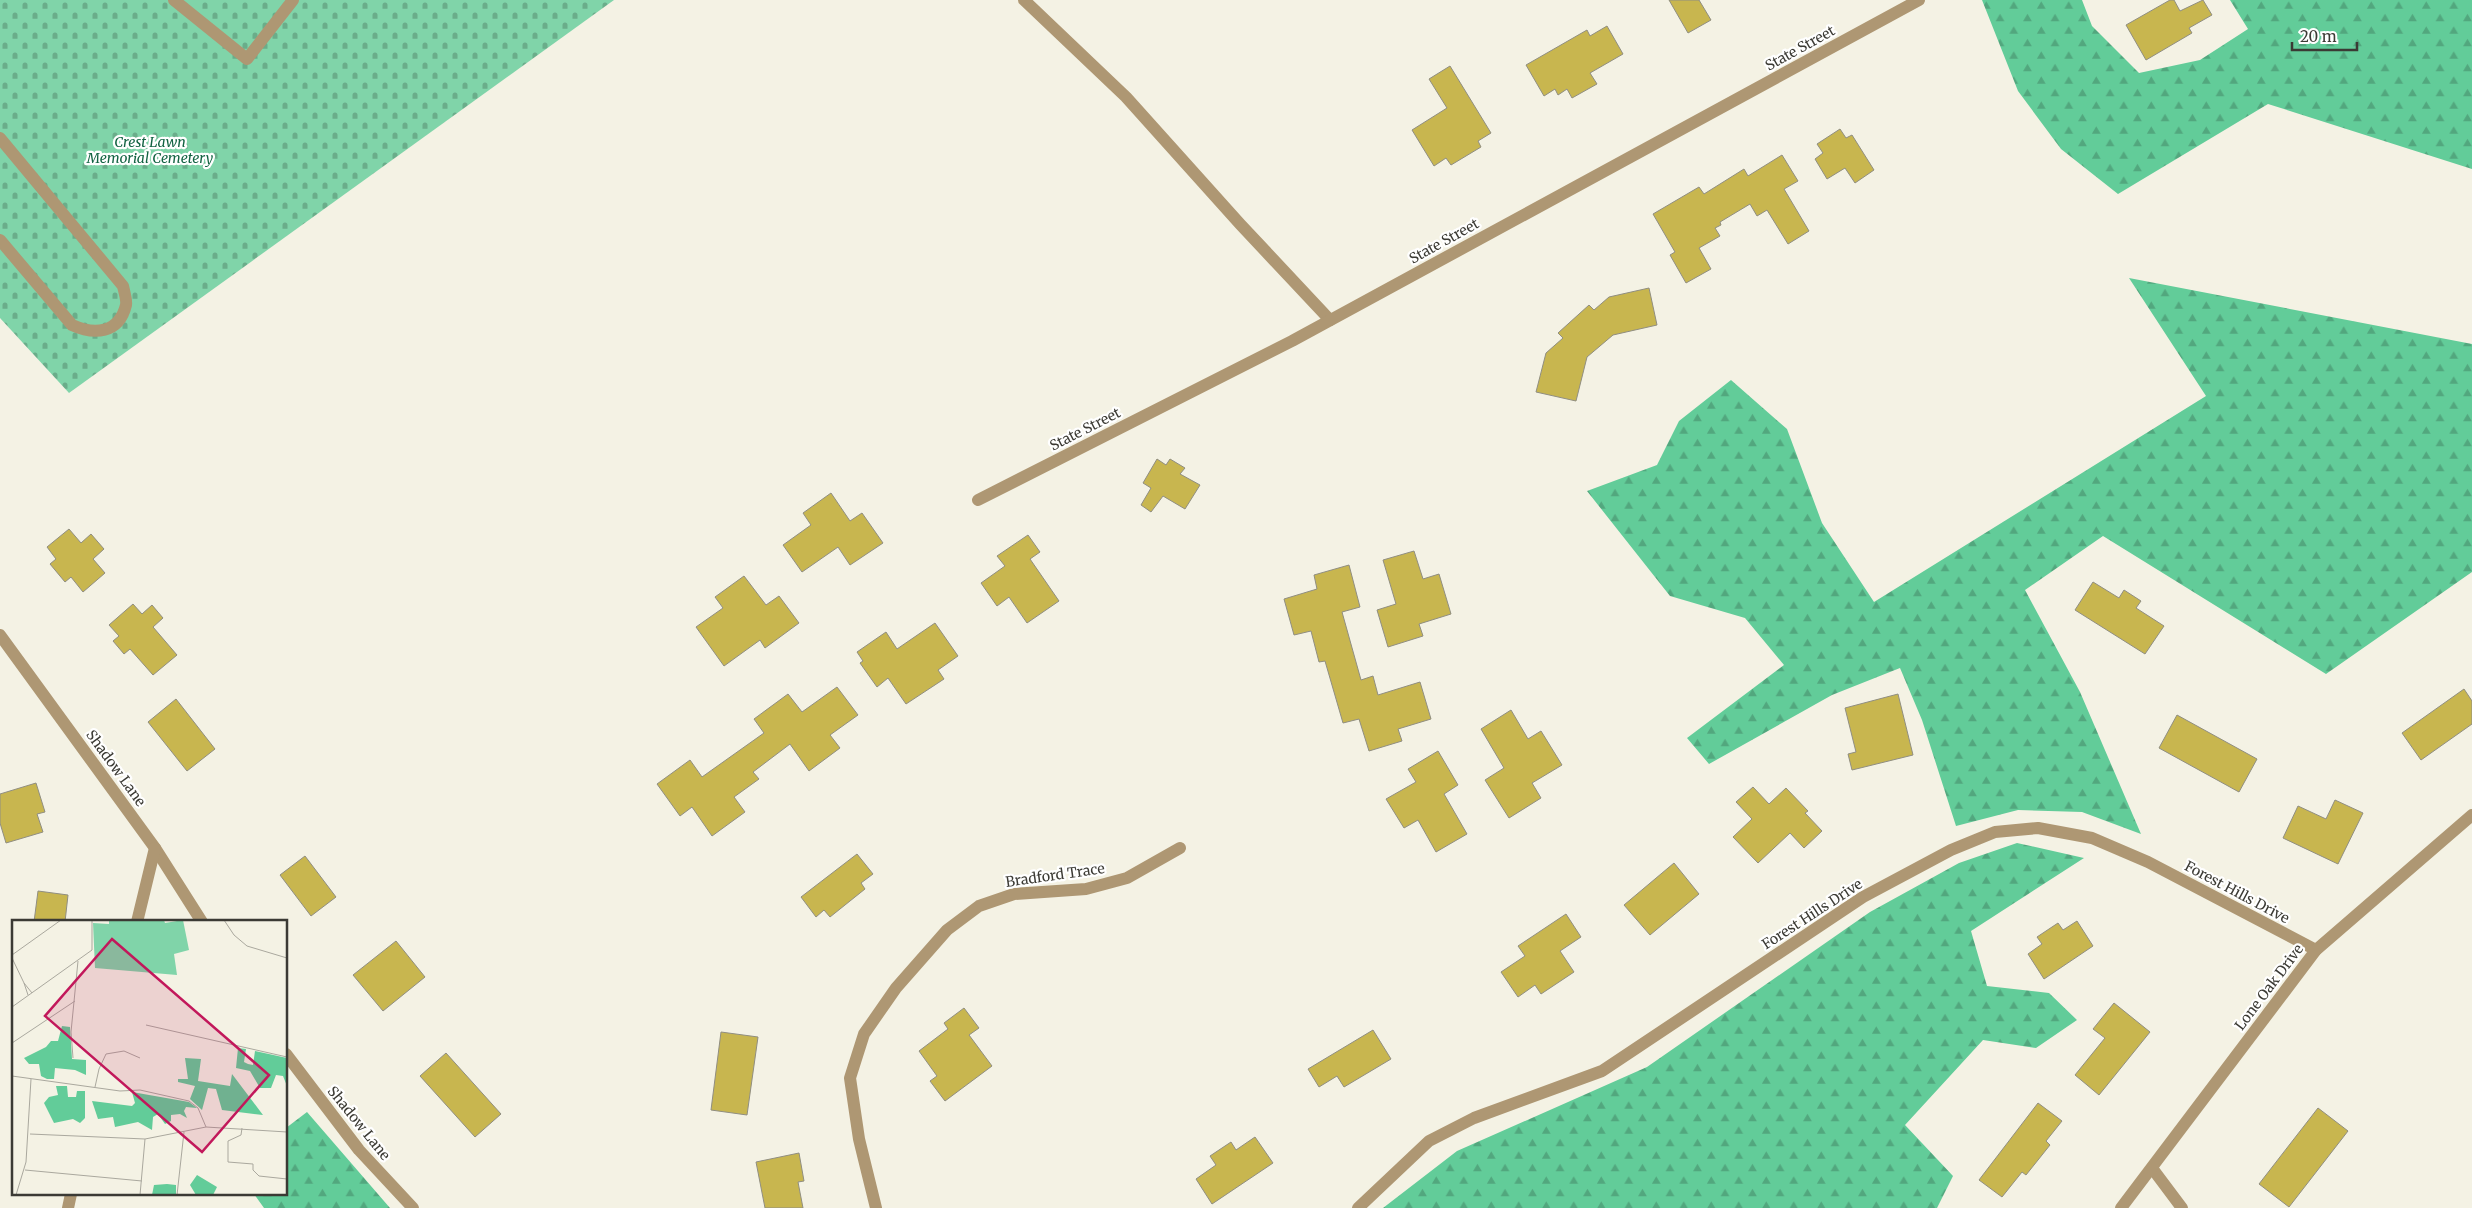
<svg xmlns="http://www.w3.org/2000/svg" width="2472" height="1208" font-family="Merriweather,serif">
	<defs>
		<pattern id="forest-firs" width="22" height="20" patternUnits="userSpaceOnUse" patternTransform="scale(1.25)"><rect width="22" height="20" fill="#62cc99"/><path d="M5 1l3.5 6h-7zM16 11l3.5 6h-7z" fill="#52a77e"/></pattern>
		<pattern id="cemetery-stones" width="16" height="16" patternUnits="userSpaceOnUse" patternTransform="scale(1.25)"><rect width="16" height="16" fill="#80d4a9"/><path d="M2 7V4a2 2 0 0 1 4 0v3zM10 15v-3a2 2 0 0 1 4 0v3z" fill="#6aad8a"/></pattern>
	</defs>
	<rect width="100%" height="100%" fill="#f4f2e4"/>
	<g fill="url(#forest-firs)">
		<path d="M1982,0H2082L2092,26L2139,73L2200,60L2248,29L2230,0H2472V169L2268,104L2118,194L2061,149L2018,91Z"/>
		<path d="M2129,278L2472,344V572L2326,674L2103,536L2025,590L2080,692L2141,834L2082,812L2018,810L1956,826L1922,720L1900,668L1832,695L1709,764L1687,738L1784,665L1745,618L1670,596L1587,491L1657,465L1679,421L1731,380L1787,429L1822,523L1874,602L2206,396Z"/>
		<path d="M2017,843L2084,858L1971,931L1987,986L2049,993L2077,1020L2036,1048L1983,1040L1905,1125L1953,1176L1937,1208H1383L1457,1151L1647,1067L1870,912L1959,863Z"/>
		<path d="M307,1112L390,1208H264L254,1194H286V1128Z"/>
	</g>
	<path fill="url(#cemetery-stones)" d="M0,0H614L69,393L0,318Z"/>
	<g fill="#c8b64f" stroke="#908e81">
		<path d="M1669,0H1699L1711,20L1688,33Z"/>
		<path d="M2170,0H2174L2180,11L2203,0L2212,15L2189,28L2192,33L2146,60L2126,25Z"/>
		<path d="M1607,26L1623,54L1590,73L1597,84L1572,98L1567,89L1558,95L1555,89L1544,96L1526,65L1587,30L1590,36Z"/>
		<path d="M1450,66L1491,133L1478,141L1481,147L1451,165L1446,158L1434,166L1412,130L1447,108L1429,79Z"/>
		<path d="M1840,129L1846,138L1852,135L1874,170L1855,183L1845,168L1827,179L1815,159L1823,153L1817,144Z"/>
		<path d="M1782,155L1798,181L1784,189L1809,231L1788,244L1767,210L1757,216L1750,204L1720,222L1721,225L1715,228L1720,236L1699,248L1711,269L1686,283L1670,255L1675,252L1653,214L1699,187L1704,194L1744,169L1748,176Z"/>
		<path d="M1649,288L1657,325L1613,335L1587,357L1576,401L1536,392L1546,353L1563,338L1558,333L1589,305L1594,310L1609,297Z"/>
		<path d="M1157,459L1166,465L1170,459L1185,468L1180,474L1200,485L1185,509L1163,496L1151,512L1141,505L1151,488L1143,483Z"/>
		<path d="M831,493L850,521L862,513L883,543L850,565L838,547L802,572L783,545L811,525L803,513Z"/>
		<path d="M69,529L81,543L91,534L104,549L93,559L105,573L83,592L71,577L65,582L50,564L56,559L47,547Z"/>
		<path d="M1028,535L1040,552L1030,559L1059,601L1027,623L1009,597L997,606L981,583L1005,566L997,556Z"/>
		<path d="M1414,551L1423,579L1439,574L1451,614L1419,624L1423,636L1388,647L1377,610L1396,604L1383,560Z"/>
		<path d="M1349,565L1360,607L1342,612L1361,680L1373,676L1378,695L1420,682L1431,719L1398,729L1402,741L1369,751L1359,719L1343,723L1325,661L1319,662L1311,631L1294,635L1284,599L1317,589L1314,575Z"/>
		<path d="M744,576L766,605L779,596L799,623L765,648L760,640L724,666L696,627L723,608L715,597Z"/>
		<path d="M2093,582L2119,598L2124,590L2141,601L2136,608L2164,626L2145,654L2075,610Z"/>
		<path d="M133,604L142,614L152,605L163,618L153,627L177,655L153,675L130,649L124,654L113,641L119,636L109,625Z"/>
		<path d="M935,623L958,656L938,670L944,679L906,704L888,678L877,687L860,663L863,661L857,652L886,632L897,649Z"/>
		<path d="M837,687L858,715L830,735L840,748L809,771L790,744L753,772L759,779L734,797L745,812L712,836L692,807L680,816L657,784L690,760L702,777L764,733L754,719L788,694L802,712Z"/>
		<path d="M2464,689L2472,701V724L2421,760L2402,733Z"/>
		<path d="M1898,694L1913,755L1852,770L1848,754L1856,752L1845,708Z"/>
		<path d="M176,699L215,749L187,771L148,722Z"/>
		<path d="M1511,710L1528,739L1541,731L1562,765L1532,783L1541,798L1509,818L1485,780L1504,768L1481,729Z"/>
		<path d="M2177,715L2257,759L2239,792L2159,748Z"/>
		<path d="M1438,751L1458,785L1444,794L1467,834L1436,852L1418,820L1404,828L1386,799L1416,782L1408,769Z"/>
		<path d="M36,783L45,812L37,814L43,832L6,843L0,823V794Z"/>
		<path d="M1753,787L1769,804L1786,788L1808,811L1805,813L1822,831L1804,848L1790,833L1758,863L1733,837L1752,819L1736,802Z"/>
		<path d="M2335,800L2363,813L2338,864L2283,838L2298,806L2326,819Z"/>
		<path d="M857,854L873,874L861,883L865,889L830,917L824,910L816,917L801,897Z"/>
		<path d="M305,856L336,897L311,916L280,875Z"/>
		<path d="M1674,863L1699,894L1650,935L1624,905Z"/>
		<path d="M38,891L68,895L65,922H34Z"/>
		<path d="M1566,914L1581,937L1560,951L1574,972L1541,994L1535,985L1518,997L1501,972L1525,956L1518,946Z"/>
		<path d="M2077,921L2093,946L2044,979L2028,954L2042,944L2037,937L2058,923L2063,930Z"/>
		<path d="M396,941L425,977L383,1011L353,975Z"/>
		<path d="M2114,1003L2150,1032L2099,1095L2075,1075L2105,1038L2093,1029Z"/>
		<path d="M964,1008L979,1028L969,1035L992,1066L945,1101L930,1081L937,1076L919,1051L948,1029L944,1023Z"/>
		<path d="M1373,1030L1391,1059L1344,1087L1337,1076L1319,1087L1308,1069Z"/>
		<path d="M721,1032L758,1037L747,1115L711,1110Z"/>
		<path d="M446,1053L501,1114L475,1137L420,1076Z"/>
		<path d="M2038,1103L2062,1121L2046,1141L2050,1145L2026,1175L2022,1172L2002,1197L1979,1180Z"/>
		<path d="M2318,1108L2348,1131L2289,1207L2259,1184Z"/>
		<path d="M1255,1137L1273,1163L1212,1204L1196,1179L1216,1165L1210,1156L1231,1142L1236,1150Z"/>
		<path d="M799,1153L804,1181L798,1182L803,1208H765L756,1162Z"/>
	</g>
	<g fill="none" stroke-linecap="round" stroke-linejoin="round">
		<g stroke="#ae9773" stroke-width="12">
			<path d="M174,0L247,59L293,0"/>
			<path d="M1024,0L1126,97L1240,224L1330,320"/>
			<path d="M0,138L123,286C124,291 127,300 126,305C119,334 94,335 72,325L0,240"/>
			<path d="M978,500L1292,341L1919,0"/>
			<path d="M0,635L155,848L202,922"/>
			<path d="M137,922L155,848"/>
			<path d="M286,1054L359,1150L413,1208"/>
			<path d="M2152,1168L2182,1208"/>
			<path d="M68,1208L71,1194"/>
			<path d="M876,1208L859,1139L850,1078L864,1034L896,988L947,930L979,906L1014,894L1086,889L1127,878L1180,848"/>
			<path d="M1358,1208L1429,1141L1474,1118L1602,1071L1863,897L1951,850L1995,832L2038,828L2092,838L2148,862L2316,950"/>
			<path d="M2121,1208L2316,950L2472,815"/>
		</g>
	</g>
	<g text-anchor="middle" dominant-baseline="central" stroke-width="4.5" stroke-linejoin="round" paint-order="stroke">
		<g font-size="14" fill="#3b3a34" stroke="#fff">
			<text transform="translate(1800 48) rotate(-29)">State Street</text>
			<text transform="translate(1444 241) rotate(-29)">State Street</text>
			<text transform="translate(1085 429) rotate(-27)">State Street</text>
			<text transform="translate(116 768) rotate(54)">Shadow Lane</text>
			<text transform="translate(1055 875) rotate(-8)">Bradford Trace</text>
			<text transform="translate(2237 892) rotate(28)">Forest Hills Drive</text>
			<text transform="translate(1812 914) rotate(-33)">Forest Hills Drive</text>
			<text transform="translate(2269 987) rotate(-53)">Lone Oak Drive</text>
			<text transform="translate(359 1123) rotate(51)">Shadow Lane</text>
		</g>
		<g font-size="14" font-style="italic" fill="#126342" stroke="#fff">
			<text x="150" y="142">Crest Lawn<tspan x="150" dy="16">Memorial Cemetery</tspan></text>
		</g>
	</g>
	<g transform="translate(12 920)">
		<rect width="275" height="275" fill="#f4f2e4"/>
		<path d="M50,106L58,107L60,139L74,140V155L63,150L43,148L42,159H35L29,156L27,144H17L12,138L34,127L39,121H46ZM226,128L234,129L232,142L236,144L241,145L243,131L275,138V166L271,156L264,155L259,168H248L238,151L224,148ZM173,138L189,139L186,161L218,166L220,154L251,195L210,190L204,169L196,168L190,190L178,179L183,166L166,162V159H176ZM44,166H55L56,177H64L65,171H73V198L68,203L61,199L42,203L32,183L37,177L46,175ZM120,172L177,182L185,188L174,187L172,191L175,198L168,194L159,195V201L153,204L146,194L141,197L140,210L126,202L103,207L101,197L86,199L80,181L120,186L123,183ZM185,255L205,267L201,275H184L178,265ZM155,264L164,265V275H140L142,265Z" fill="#62cc99"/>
		<path d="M97,0H152L153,3L171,0L177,30L162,34L165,55L83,48L81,3L97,4Z" fill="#80d4a9"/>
		<path fill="none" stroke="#aaa89e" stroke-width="1" d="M212,0L222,15L235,26L275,38M0,35L49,0M0,38L12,63M16,75L12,63L20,73M0,87L80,30V0M134,105L275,137M0,123L63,81M61,138L59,112L66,41M0,156L108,171L128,170L177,181L186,188L194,207M83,167L87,149L94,134L112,131L128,138M230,208L229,215L216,221V242L241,244V250L247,256L275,259M18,214L133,219L194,207L275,212M13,250L130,261M4,275L14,242L19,159M128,275L133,219M165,275L172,212"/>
		<path fill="#c2185b" fill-opacity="0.15" stroke="#c2185b" stroke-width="2.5" d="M100,19L257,155L190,232L33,96Z"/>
		<rect width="275" height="275" fill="none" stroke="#3b3a34" stroke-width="2.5"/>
	</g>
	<path d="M2292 42v8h65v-8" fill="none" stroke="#3b3a34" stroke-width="2.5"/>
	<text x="2300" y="42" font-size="15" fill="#3b3a34" stroke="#ffffff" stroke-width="4" paint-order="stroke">20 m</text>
</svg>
